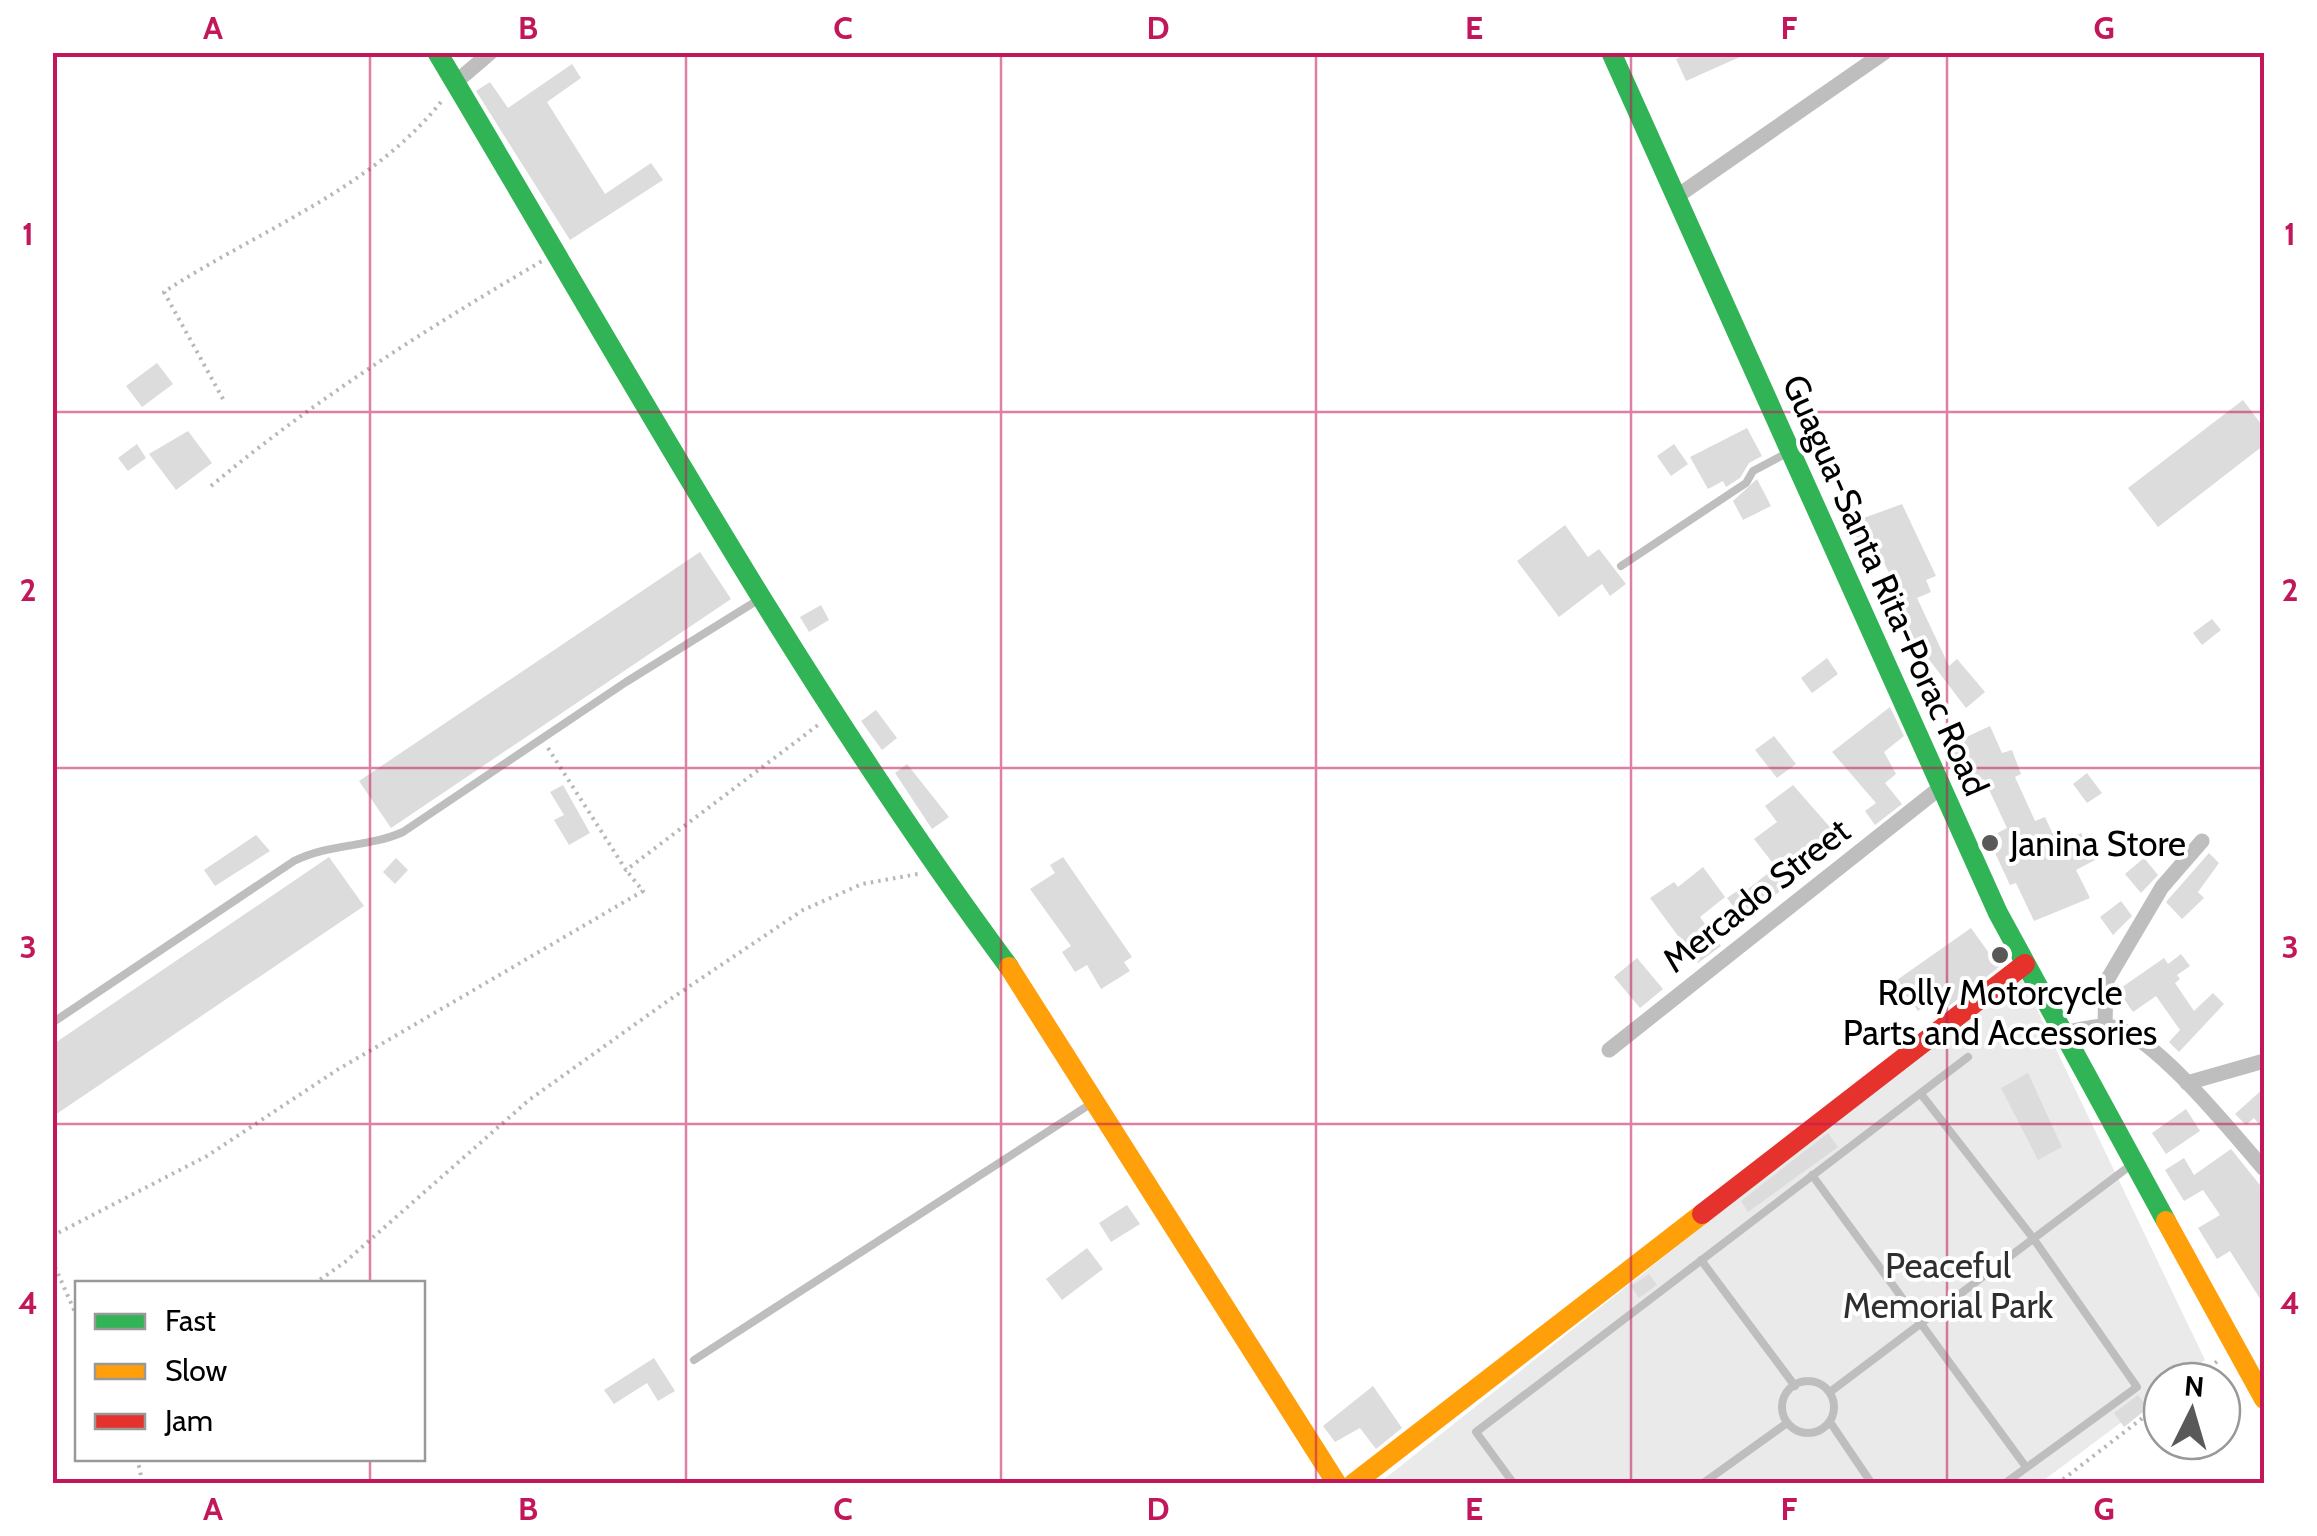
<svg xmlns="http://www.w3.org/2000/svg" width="2317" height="1536" font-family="Cabin,sans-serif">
	<rect width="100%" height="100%" fill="#fff"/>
	<path fill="#eaeaea" d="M2020,974L2205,1360L2177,1381H2162V1392L2040,1483L1378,1484Z"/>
	<g fill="#dcdcdc">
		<path d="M1690,52H1751L1686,81L1676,59Z"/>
		<path d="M572,64L581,78L547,102L605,194L651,163L663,180L570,240L476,91L490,82L508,108Z"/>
		<path d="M157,363L173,384L142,407L126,386Z"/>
		<path d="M2243,400L2264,428V445L2158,527L2128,488Z"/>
		<path d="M1747,428L1762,456L1749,463L1740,478L1726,487L1723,481L1708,489L1690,457Z"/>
		<path d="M188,431L212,463L176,490L149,454Z"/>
		<path d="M137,444L146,458L128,471L118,458Z"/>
		<path d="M1674,444L1688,464L1671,476L1657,456Z"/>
		<path d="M1757,479L1771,506L1743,520L1733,501Z"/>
		<path d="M1902,504L1936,576L1926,580L1931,592L1917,598L1949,666L1957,659L1985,692L1966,708L1921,649L1914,652L1900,623L1890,627L1883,611L1901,603L1896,588L1870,533L1857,539L1850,523Z"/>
		<path d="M1565,525L1588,557L1599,549L1626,584L1610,596L1602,584L1559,617L1517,561Z"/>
		<path d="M700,552L731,599L391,828L359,781Z"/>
		<path d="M821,605L829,620L809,632L800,617Z"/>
		<path d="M2212,619L2221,630L2202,645L2193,633Z"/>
		<path d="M1827,658L1838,674L1812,693L1801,678Z"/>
		<path d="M1890,707L1904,736L1884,752L1896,774L1885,783L1902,804L1875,825L1865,811L1876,803L1832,752Z"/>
		<path d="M876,710L897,738L882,750L861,721Z"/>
		<path d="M1990,726L2002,753L2012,750L2021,774L2015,777L2035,821L2045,817L2058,845L2081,833L2095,860L2076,870L2090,898L2034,921L2016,883L2010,885L1988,838L2007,828L1984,779L1965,787L1947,746Z"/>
		<path d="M1774,736L1796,764L1777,778L1755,750Z"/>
		<path d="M907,764L949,817L932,829L895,773Z"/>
		<path d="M2087,773L2102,793L2087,803L2073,784Z"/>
		<path d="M563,785L590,833L569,845L554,820L564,815L550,792Z"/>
		<path d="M1793,785L1843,842L1743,920L1727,898L1740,889L1743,893L1776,867L1754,839L1777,822L1765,806Z"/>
		<path d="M256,835L270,851L215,886L204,870Z"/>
		<path d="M2209,853L2219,863L2198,892L2204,898L2182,919L2166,902Z"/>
		<path d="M329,857L364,906L52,1117V1045Z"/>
		<path d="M1063,857L1132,957L1124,962L1130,971L1101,989L1087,965L1075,972L1062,952L1071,946L1030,889L1055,873L1050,865Z"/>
		<path d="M396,858L408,870L395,884L383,872Z"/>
		<path d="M2144,858L2158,875L2141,893L2125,874Z"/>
		<path d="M1703,867L1725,897L1700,917L1721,946L1698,963L1650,898L1674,882L1678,887Z"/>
		<path d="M2121,901L2132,916L2113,935L2100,917Z"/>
		<path d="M1971,928L1989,953L2000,945L2008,960L1949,1006L1941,994L1918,1011L1907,996L1899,1002L1887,987Z"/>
		<path d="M2181,954L2190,966L2177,975L2180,979L2175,983L2194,1011L2213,993L2224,1004L2179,1052L2169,1042L2180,1030L2156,996L2133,1012L2118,990L2164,958L2168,964Z"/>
		<path d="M1637,958L1663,989L1640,1008L1614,977Z"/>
		<path d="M2028,1073L2062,1147L2038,1160L2001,1088Z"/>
		<path d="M2264,1088V1130L2254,1118L2246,1125L2235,1114Z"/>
		<path d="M2186,1109L2200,1131L2166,1154L2152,1133Z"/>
		<path d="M1828,1133L1838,1147L1748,1212L1741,1201Z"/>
		<path d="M2231,1149L2264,1190V1305L2230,1251L2217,1259L2198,1228L2220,1215L2203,1190L2184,1201L2165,1170L2184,1158L2194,1175Z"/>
		<path d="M1127,1205L1140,1224L1111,1242L1099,1223Z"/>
		<path d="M1087,1248L1103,1269L1062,1300L1046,1279Z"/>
		<path d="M1649,1274L1657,1285L1639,1298L1631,1286Z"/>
		<path d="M654,1358L675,1391L658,1401L647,1383L614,1404L604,1390Z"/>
		<path d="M1373,1386L1402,1428L1376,1449L1360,1428L1335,1442L1323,1426Z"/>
		<path d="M2138,1395L2148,1408L2124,1427L2114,1413Z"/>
	</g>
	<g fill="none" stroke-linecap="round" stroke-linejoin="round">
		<g stroke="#b8b8b8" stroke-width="4" stroke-dasharray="2.5 5" stroke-linecap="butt">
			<path d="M223,399L164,292C258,230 374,189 444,98"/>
			<path d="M211,486C314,400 426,329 542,261"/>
			<path d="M548,748L626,870L818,725"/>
			<path d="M52,1236L207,1156L337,1070L643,891L626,870"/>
			<path d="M52,1260L78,1319"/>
			<path d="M314,1284L345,1262L529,1100L672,998L803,910L862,884L918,874"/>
			<path d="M2191,1381L2219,1360"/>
			<path d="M137,1458L143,1484"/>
			<path d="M2057,1484L2162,1403"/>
		</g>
		<g stroke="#bebebe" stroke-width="8">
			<path d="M1621,566L1746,483L1753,471L1789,452"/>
			<path d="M52,1023L294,861C330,843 367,848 403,832L626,682L763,597"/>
			<path d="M1921,1094L2033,1238L2137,1387L2004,1484"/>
			<path d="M1812,1175L2026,1467"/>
			<path d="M1701,1260L1795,1386"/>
			<path d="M694,1360L1092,1103"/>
			<circle cx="1808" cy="1407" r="26"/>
			<path d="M1830,1392L2131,1165"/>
			<path d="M1830,1422L1872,1484"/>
			<path d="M1514,1484L1476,1432L1968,1057"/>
			<path d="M1702,1484L1787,1423"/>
		</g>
		<g stroke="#bebebe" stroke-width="15">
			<path d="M456,82L491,52"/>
			<path d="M1676,197L1885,52"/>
			<path d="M2105,1026L2106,982L2162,887L2202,841"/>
			<path d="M2063,1033C2080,1030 2101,1023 2117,1028C2159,1041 2234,1135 2264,1169"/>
			<path d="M1609,1050L1941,787"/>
			<path d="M2187,1083L2264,1061"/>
		</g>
		<g stroke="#30b455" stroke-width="20">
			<path d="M437,52C621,360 795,678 1009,967"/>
			<path d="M1611,52L1998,913L2166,1221"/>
		</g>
		<g stroke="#ff9f0a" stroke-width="20">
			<path d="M1009,967L1337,1484"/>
			<path d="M2166,1221L2264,1399"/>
			<path d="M1353,1484L1702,1214"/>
		</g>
		<path stroke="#e5322d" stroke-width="20" d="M1702,1214L2025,964"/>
	</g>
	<path fill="none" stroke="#c2185b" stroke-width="2.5" stroke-opacity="0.55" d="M370,52V1284M686,52V1484M1001,52V1484M1316,52V1484M1631,52V1484M1947,52V1484M52,412H2264M52,768H2264M52,1124H2264M370,1458V1484"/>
	<g fill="#595959" stroke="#fff" stroke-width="4">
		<circle cx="1990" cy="843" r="10"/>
		<circle cx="2000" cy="955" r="10"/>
	</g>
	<g text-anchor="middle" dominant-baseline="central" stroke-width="8" stroke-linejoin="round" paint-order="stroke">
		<g font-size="35" fill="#000" stroke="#fff">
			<text transform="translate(1886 585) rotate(66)">Guagua-Santa Rita-Porac Road</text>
			<text transform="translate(1756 895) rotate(-38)">Mercado Street</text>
		</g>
		<g font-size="35" fill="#000" stroke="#fff" text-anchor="start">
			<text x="2010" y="843">Janina Store</text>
			<text x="2000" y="992" text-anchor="middle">Rolly Motorcycle<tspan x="2000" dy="40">Parts and Accessories</tspan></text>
		</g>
		<g font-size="35" fill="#2f2f2f" stroke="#fff">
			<text x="1948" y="1265">Peaceful<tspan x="1948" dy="40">Memorial Park</tspan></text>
		</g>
	</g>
	<rect width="2317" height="1536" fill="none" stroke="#ffffff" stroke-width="110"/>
	<rect x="75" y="1281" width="350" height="180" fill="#ffffff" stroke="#999999" stroke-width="2.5"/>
	<rect x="95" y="1314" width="50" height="15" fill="#30b455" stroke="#999999" stroke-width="2.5"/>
	<text x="165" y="1331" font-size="30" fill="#000000">Fast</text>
	<rect x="95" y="1364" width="50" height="15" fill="#ff9f0a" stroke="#999999" stroke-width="2.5"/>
	<text x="165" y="1381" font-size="30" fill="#000000">Slow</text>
	<rect x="95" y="1414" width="50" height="15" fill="#e5322d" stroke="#999999" stroke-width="2.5"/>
	<text x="165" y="1431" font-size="30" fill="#000000">Jam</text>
	<g transform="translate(2192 1411) rotate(5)"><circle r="48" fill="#ffffff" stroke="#999999" stroke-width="2.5"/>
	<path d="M0-8L18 38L0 25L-18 38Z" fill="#595959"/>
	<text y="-15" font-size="28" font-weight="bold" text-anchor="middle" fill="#000000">N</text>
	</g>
	<rect x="55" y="55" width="2207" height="1426" fill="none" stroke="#c2185b" stroke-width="4"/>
	<g font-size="32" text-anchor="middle" font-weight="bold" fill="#c2185b">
		<text x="213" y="39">A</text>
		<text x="528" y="39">B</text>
		<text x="843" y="39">C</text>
		<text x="1158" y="39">D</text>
		<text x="1474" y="39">E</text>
		<text x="1789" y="39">F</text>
		<text x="2104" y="39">G</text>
		<text x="28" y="245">1</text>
		<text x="2290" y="245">1</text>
		<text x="28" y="601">2</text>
		<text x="2290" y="601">2</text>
		<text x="28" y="958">3</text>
		<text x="2290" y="958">3</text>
		<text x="28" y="1314">4</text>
		<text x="2290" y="1314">4</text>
		<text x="213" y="1520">A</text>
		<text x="528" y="1520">B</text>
		<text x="843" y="1520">C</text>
		<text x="1158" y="1520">D</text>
		<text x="1474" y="1520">E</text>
		<text x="1789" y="1520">F</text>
		<text x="2104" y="1520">G</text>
	</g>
</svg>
